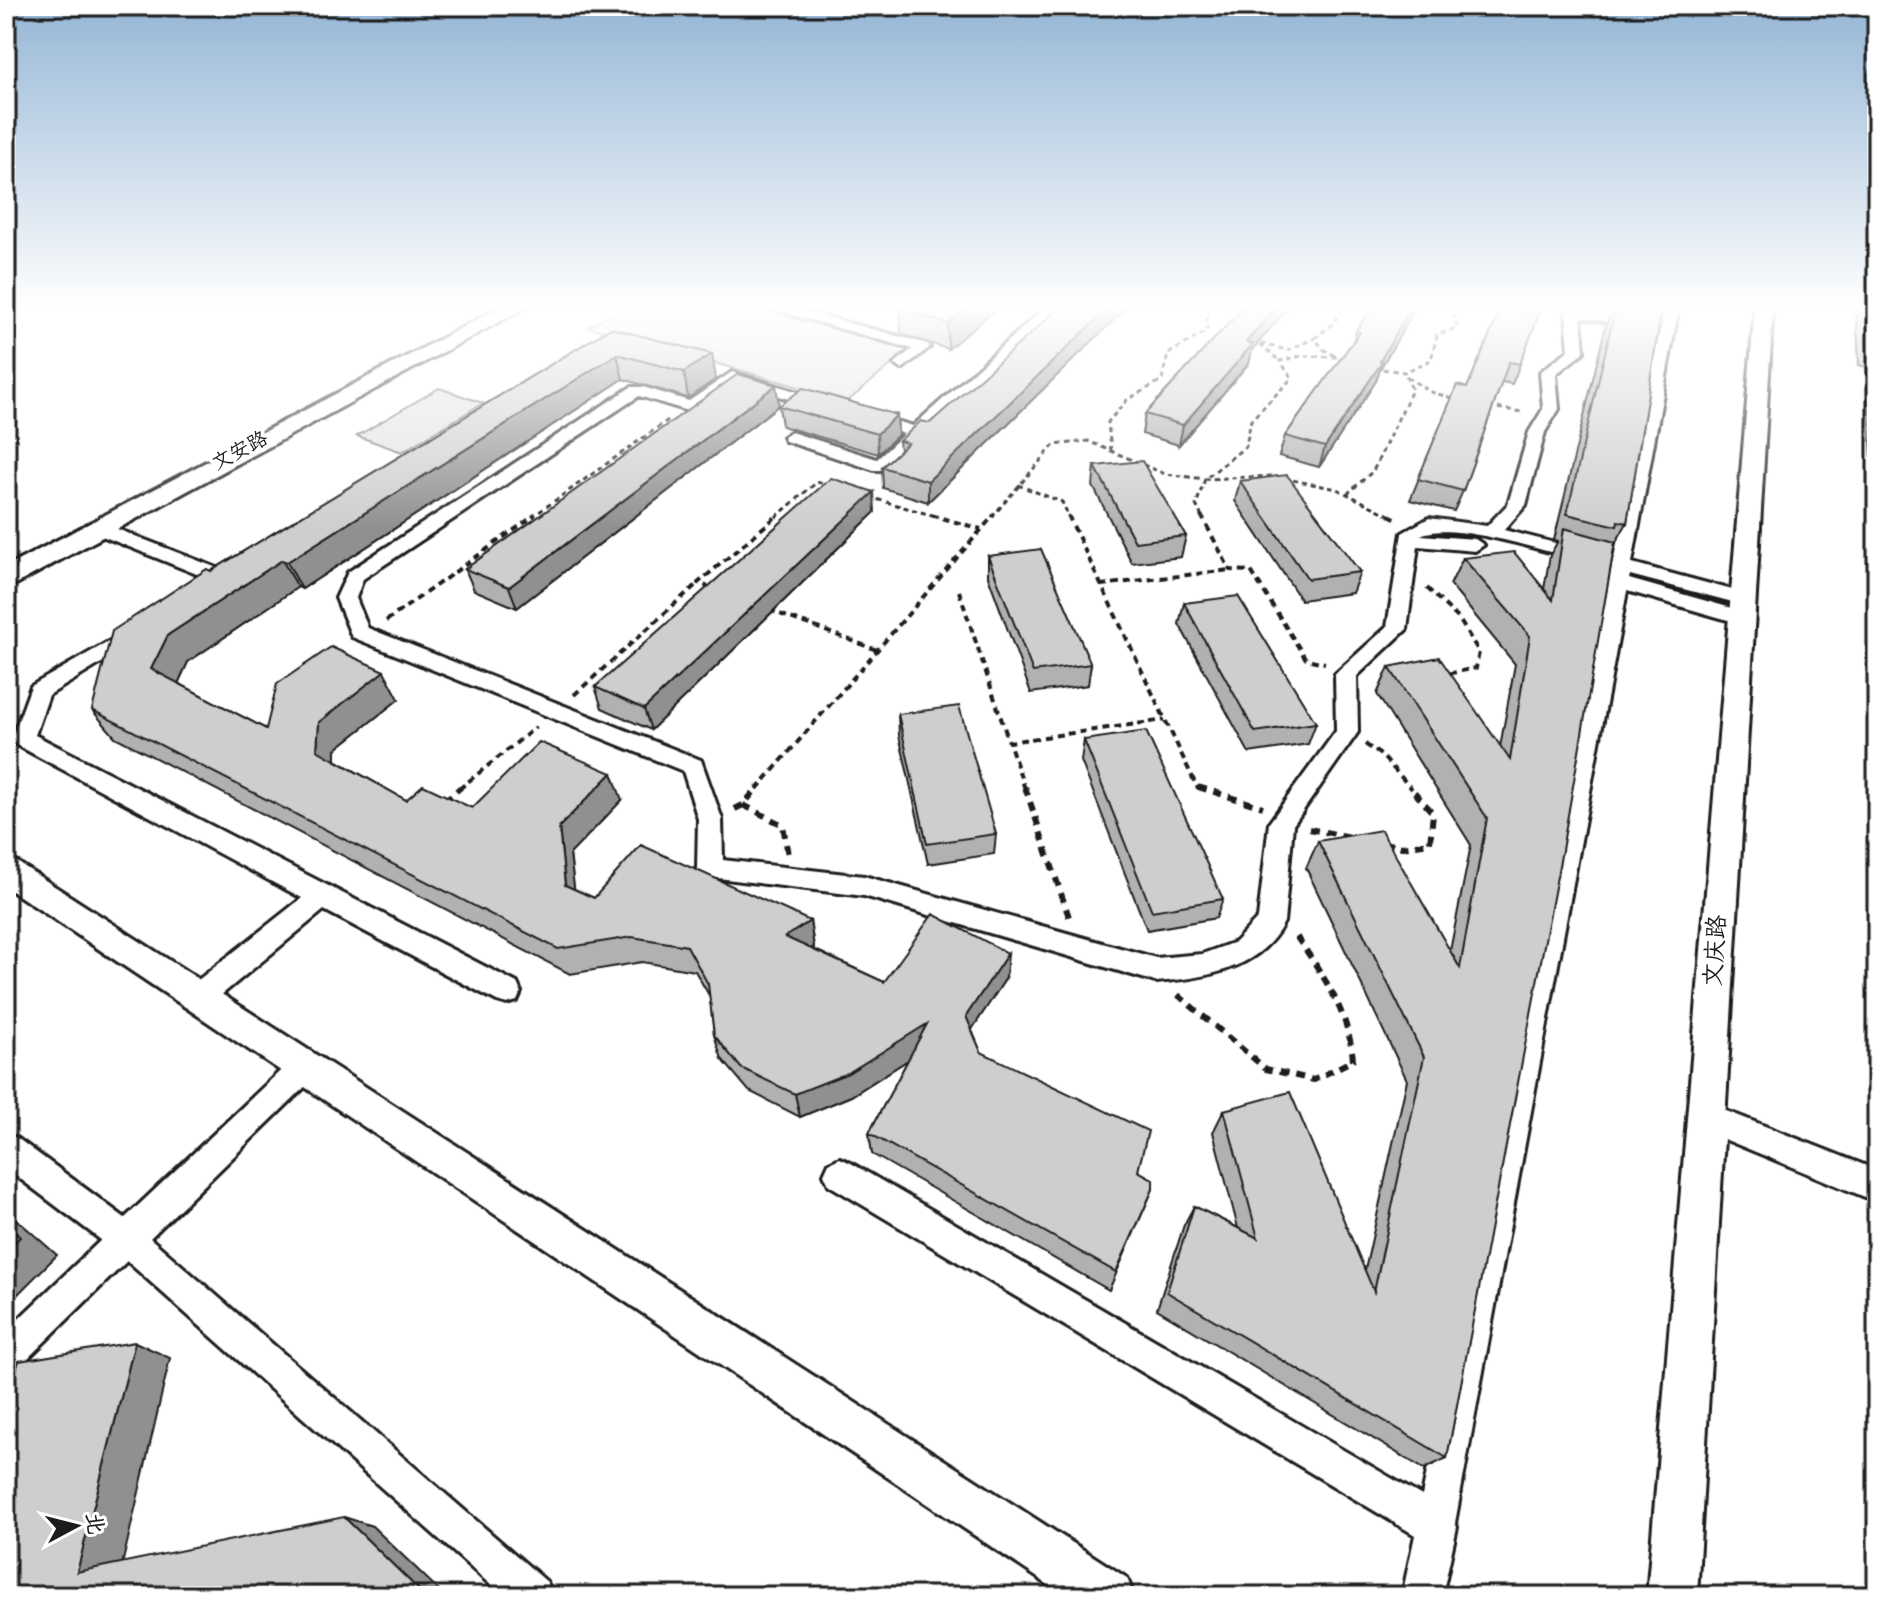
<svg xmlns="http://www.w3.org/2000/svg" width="1883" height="1602" font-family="'Gochi Hand','LXGW WenKai TC',sans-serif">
	<rect width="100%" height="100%" fill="#fff"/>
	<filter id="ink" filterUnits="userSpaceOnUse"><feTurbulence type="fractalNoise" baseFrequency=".0125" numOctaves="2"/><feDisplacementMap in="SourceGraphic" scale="16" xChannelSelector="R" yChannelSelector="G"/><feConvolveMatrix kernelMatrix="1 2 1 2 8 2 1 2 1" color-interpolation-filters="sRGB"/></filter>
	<g filter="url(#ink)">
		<g fill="#e2e2e2" stroke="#7f7f7f" stroke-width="2">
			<path d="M624,306H746L910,349L848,401L588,327Z"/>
			<path d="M439,388L483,403L402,452L357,436Z"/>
		</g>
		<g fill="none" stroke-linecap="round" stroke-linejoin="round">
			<g stroke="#1c1c1c" stroke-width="6">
				<g id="minor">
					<path d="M762,306H785L928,344L930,347L902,369L894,364L912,349Z"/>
					<path d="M1047,306H1062L886,470H874L785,441L783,437L791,432L877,459L904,434L863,421V415L869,413L913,426Z"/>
					<path d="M1665,306H1679L1632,563L1751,595L1754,599L1744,605L1630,575L1629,579L1749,613L1752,618L1742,624L1627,591L1455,1523L1457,1527L1442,1596H1402L1415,1535L829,1185L824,1174L829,1163L840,1158L851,1163L1422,1496L1611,570C1572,559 1453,519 1421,535L1475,539L1484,545L1475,551L1418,546L1407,629L1357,676L1358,732L1293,825L1284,922C1260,970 1204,978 1156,982L864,896L701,876L697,869L698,819L683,771L352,637L336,598L348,572L631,387H643L689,401L732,372L828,401V407L822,409L734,383L691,412L639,396L363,579L356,598L368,628L701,760L722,819L723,860L864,876L1156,958L1202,954L1235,942L1258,918L1269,823L1336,731L1335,674L1387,627L1402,533L1429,518L1487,526L1508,504L1529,432L1543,409L1540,372L1569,350L1566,313C1584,300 1625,316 1646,321L1648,324L1641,328L1581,317L1584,352L1556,374L1559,409L1545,432L1526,505L1504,530L1614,558Z"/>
					<path d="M99,522L225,571L234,568L244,574L233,583H219L92,532L90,528Z"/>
					<path d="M134,627L144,634L141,639L49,695L35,735L517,983L521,992L517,1001L507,1004L497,1001L324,910L208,1006L198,1009L188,1006L184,997L188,988L302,898L15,744L12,738L31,686Z"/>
					<path d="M305,1053L315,1057L320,1067L315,1077L150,1238L547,1582L553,1596H503L127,1261L28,1358L19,1385L6,1390V1331L101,1240L6,1168V1134L17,1138L125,1218L295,1057Z"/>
					<path d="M1706,1103L1877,1170V1202L1695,1127L1691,1117L1695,1107Z"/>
				</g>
			</g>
			<g stroke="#1c1c1c" stroke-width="6">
				<g id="tertiary">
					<path d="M1755,306H1773L1697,1596H1647Z"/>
					<path d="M6,858L17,862L1127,1578L1134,1596H1065L6,887Z"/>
				</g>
			</g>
			<g stroke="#1c1c1c" stroke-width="6">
				<path id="secondary" d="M503,306H528L16,584L6,586V567Z"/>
			</g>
			<g stroke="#1c1c1c" stroke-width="3" stroke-dasharray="5 4" stroke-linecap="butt">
				<path d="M1252,342L1288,350L1315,338"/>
				<path d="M1260,344L1280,361"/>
				<path d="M1335,356L1323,349L1315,338L1334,323L1342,306"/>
				<path d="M1374,368L1405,372L1431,360L1437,335L1457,328L1454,313L1462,306"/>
				<path d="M1407,377L1431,392L1455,399"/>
				<path d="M1489,407L1523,412"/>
				<path d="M1111,451L1108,422L1127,400L1162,380L1168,354L1207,331V308L1210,306"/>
				<path d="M1018,485L1062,502L1069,517"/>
				<path d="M1347,494L1373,471L1412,390L1405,372"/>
				<path d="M869,497L938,517"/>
				<path d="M532,517L668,420"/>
				<path d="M776,517L817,482L829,485"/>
				<path d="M992,517L1054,445L1088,441L1165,474L1205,479L1273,476L1337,489L1393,517"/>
				<path d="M1202,517L1196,505L1205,479L1246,446L1251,420L1292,378L1280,361L1301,356L1337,357"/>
			</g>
			<g stroke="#1c1c1c" stroke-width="4" stroke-dasharray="7 5" stroke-linecap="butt">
				<path d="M931,515L981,529"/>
				<path d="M1068,515L1197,787L1204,789"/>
				<path d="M1201,515L1230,570L1251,571L1306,659L1325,663"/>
				<path d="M1389,515L1399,520"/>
				<path d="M1101,585L1230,570"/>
				<path d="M711,588L698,583L778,515"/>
				<path d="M1427,588L1459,619L1479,652L1476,668L1447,674"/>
				<path d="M959,591L1009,742"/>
				<path d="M769,610L877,650"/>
				<path d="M386,621L535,515"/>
				<path d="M574,695L698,583"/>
				<path d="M1365,744L1382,756L1412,789"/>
				<path d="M459,789L536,727"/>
				<path d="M757,789L994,515"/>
				<path d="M1025,789L1009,742L1165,720"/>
			</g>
			<g stroke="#1c1c1c" stroke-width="6" stroke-dasharray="9 7" stroke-linecap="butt">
				<path d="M1025,787L1069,917"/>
				<path d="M1198,787L1263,807"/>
				<path d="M444,801L461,787"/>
				<path d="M743,805L783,825L788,855"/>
				<path d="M735,809L743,805L758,787"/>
				<path d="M1309,829L1351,837"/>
				<path d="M1384,843L1402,847L1430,843L1433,813L1410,787"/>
				<path d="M1178,995L1266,1069L1314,1080L1353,1060C1349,1011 1321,972 1294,933"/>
			</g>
			<use href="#minor" fill="#fff" fill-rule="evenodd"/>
			<use href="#tertiary" fill="#fff" fill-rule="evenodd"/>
			<use href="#secondary" fill="#fff" fill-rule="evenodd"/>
		</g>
		<g fill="#b1b1b1" stroke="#1c1c1c" stroke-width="2">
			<path d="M999,306L948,349L901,334L900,309Z"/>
			<path d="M1062,306H1128L928,502L883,488L882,467L900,451L899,441L930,423Z"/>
			<path d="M1240,306H1290L1252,350L1249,363L1179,445L1142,434L1145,414L1238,313Z"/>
			<path d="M1372,306H1417L1380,369L1376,381L1319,467L1279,456L1285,436L1353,341L1356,331Z"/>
			<path d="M1502,306L1520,364L1512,384L1502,382L1463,491L1454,511L1410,500L1457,385L1467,388Z"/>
			<path d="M1607,306H1662L1627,523L1615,544L1447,1458L1424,1469L1157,1309L1184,1225L1194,1206L1238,1228L1213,1132L1224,1110L1365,1270L1407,1080L1306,868L1318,841L1450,951L1471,845L1377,694L1389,667L1500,747L1515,664L1450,585L1463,558L1544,589L1550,555L1558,541L1554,540L1606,325L1613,309L1606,308Z"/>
			<path d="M1856,306H1877V536L1866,367L1859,365Z"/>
			<path d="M611,328L716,379L688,398L623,379L302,589L298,587L188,662L178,683L266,729L399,699L336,749V760L406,800L472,808L622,800L570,854L574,889L594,898L810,921L814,947L811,948L884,982L1006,978L971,1030L981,1052L1138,1171L1153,1189L1109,1290L872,1154L869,1133L908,1060L851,1096L800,1117L749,1091L722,1059L714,1035L710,997L695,971L642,962L570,974L115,737L92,710L211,571Z"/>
			<path d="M779,405L517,608L474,590L465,569Z"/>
			<path d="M779,406L897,415L898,435L878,454L782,426Z"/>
			<path d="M1095,466L1186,536L1181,557L1132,563L1093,486Z"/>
			<path d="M1240,481L1360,572L1352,593L1301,600L1235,501Z"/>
			<path d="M875,512L651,730L602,708L595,687Z"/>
			<path d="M988,556L1091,664L1088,685L1031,693L988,576Z"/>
			<path d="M1184,603L1316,723L1308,744L1249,753L1179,624Z"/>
			<path d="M898,714L996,834L994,854L928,864L899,735Z"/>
			<path d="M1084,740L1223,899L1216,918L1147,930L1081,761Z"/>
		</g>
		<g fill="#909090" stroke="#1c1c1c" stroke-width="2">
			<path d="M970,306H999L948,349V324Z"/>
			<path d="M1111,306H1128L928,502V481Z"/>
			<path d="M1278,306H1290L1252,350L1249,363L1179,445L1183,425L1246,342Z"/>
			<path d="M1412,306H1417L1380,369L1376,381L1319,467L1325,447Z"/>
			<path d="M617,354L623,379L302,589L287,562Z"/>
			<path d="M712,354L716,379L688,398L684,372Z"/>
			<path d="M776,385L779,405L517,608L509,587Z"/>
			<path d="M897,415L898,435L878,454L877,434Z"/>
			<path d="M874,492L875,512L651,730L644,709Z"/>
			<path d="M282,560L298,587L188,662L172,697L151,669L168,635Z"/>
			<path d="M384,671L399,699L336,749L335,777L317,750L319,722Z"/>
			<path d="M612,773L622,800L570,854L577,911L565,885L559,827Z"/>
			<path d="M810,921L814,947L790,962L785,937Z"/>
			<path d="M1008,953L1006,978L965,1040L966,1016Z"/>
			<path d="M927,1024V1048L851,1096L800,1117L795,1094Z"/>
			<path d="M6,1210L57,1255L6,1306Z"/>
			<path d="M135,1342L170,1358L119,1578L77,1572Z"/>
			<path d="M344,1517L372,1526L445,1596H425Z"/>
		</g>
		<g fill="#cecece" stroke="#1c1c1c" stroke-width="2">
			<path d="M904,306H970L948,324L900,309Z"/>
			<path d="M1062,306H1111L928,481L882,467L908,443L899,441L921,421L930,423Z"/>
			<path d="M1245,306H1278L1246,342L1253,344L1183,425L1145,414Z"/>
			<path d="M1372,306H1412L1380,361L1382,362L1325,447L1285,436L1360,332L1356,331Z"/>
			<path d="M1502,306H1542L1520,364L1509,362L1463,491L1418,479L1457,385L1467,388Z"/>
			<path d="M1616,306H1644L1652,307L1655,306H1662L1627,523L1618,521L1617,526L1567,514Z"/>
			<path d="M1874,306H1877V340H1876Z"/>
			<path d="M611,328L712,354L684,372L617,354L287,562L282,560L168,635L151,669L266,729L277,684L331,647L384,671L319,722L317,750L406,800L423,785L472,808L539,742L612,773L559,827L565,885L594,898L641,845L810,921L785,937L884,982L933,914L1008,953L966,1016L981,1052L1148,1131L1138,1171L1153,1179V1189L1116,1272L869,1133L927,1024L848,1073L795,1094L741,1068L714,1035L708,984L687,946L632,937L558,949L92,710L112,631L207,569L211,571Z"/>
			<path d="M738,374L776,385L509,587L465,569Z"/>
			<path d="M803,388L897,415L877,434L779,406Z"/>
			<path d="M1142,461L1186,536L1135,542L1095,466Z"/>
			<path d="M1287,475L1360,572L1308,579L1240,481Z"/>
			<path d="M831,478L874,492L644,709L595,687Z"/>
			<path d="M1564,528L1615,542L1562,850L1447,1458L1167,1292L1194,1206L1258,1238L1224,1110L1290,1092L1374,1292L1424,1057L1318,841L1381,830L1460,968L1487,818L1389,667L1439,657L1510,760L1530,636L1463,558L1514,552L1553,600Z"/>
			<path d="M1041,549L1091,664L1033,672L988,556Z"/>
			<path d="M1238,596L1316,723L1255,732L1184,603Z"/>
			<path d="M959,706L996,834L927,844L898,714Z"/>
			<path d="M1146,731L1223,899L1152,911L1084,740Z"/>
			<path d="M6,1224L20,1237L6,1250Z"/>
			<path d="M135,1342L77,1572L344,1517L425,1596H6V1399L19,1361Z"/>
		</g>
	</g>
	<linearGradient id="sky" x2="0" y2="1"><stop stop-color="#95b6d5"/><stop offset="0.58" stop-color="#fff"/><stop offset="1" stop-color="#fff" stop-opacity="0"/></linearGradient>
	<rect width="1883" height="530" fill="url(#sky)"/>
	<g text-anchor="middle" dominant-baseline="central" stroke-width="8" stroke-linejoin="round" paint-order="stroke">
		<g font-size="20" fill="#1c1c1c" stroke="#fff">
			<text transform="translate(241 453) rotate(-28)">文安路</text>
		</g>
		<g font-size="24" fill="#1c1c1c" stroke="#fff">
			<text transform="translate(1718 951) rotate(-86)">文庆路</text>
		</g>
	</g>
	<rect width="1883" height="1602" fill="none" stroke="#fff" stroke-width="32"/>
	<rect x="16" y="16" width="1851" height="1570" fill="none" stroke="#1c1c1c" stroke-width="3" filter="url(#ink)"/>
	<g transform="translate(76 1526) rotate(83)" stroke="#ffffff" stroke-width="6" paint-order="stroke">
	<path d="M0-6L14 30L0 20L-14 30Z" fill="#1c1c1c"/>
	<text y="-12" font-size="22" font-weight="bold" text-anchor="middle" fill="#1c1c1c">北</text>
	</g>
</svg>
